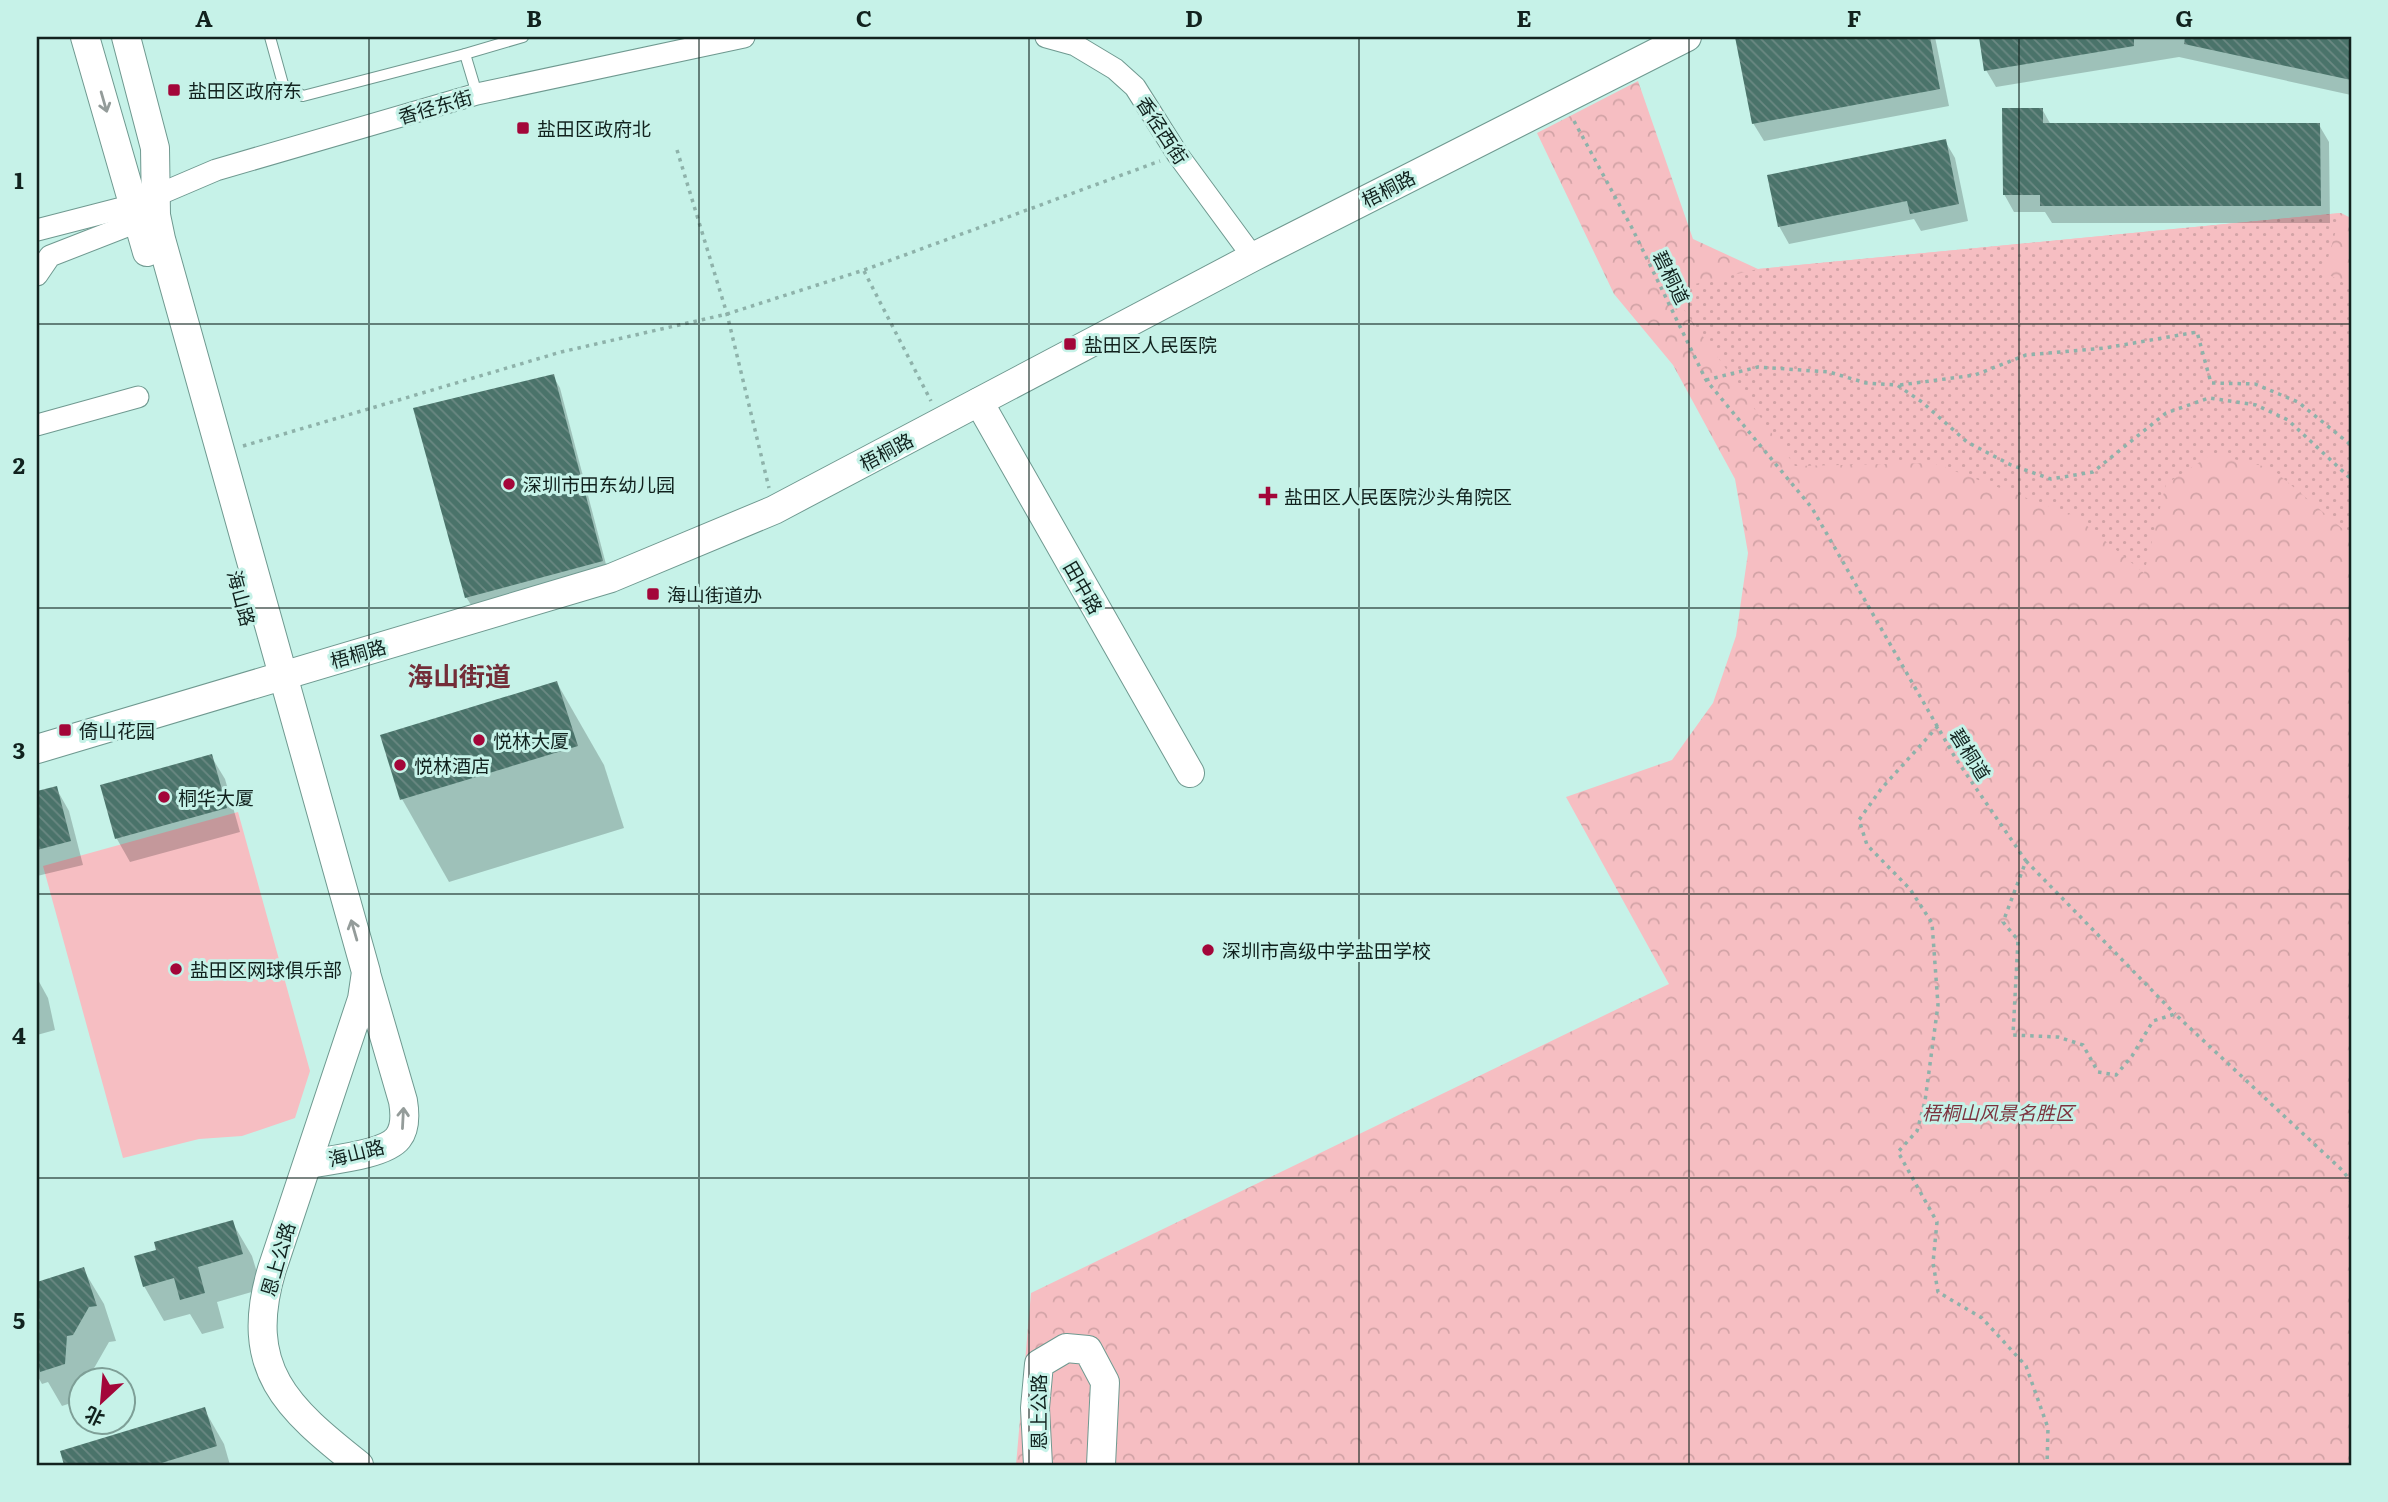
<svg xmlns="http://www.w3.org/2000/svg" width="2388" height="1502" font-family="Literata,'Noto Sans SC',serif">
	<defs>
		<pattern id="forest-crowns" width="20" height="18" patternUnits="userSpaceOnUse" patternTransform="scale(1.75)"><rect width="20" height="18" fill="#f6bec2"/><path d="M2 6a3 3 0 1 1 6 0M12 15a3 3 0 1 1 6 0" fill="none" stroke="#d2a3a6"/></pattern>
		<pattern id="park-dots" width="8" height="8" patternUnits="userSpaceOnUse" patternTransform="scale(1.75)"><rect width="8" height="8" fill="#f6bec2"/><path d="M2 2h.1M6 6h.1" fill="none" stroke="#d2a3a6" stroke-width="1.8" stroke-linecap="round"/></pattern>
		<pattern id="building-back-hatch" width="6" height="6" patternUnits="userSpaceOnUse" patternTransform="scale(1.75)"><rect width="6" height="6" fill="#4a736a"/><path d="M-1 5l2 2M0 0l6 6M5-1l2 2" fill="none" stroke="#6b8983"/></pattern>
	</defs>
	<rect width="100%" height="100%" fill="#c6f2e8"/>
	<path fill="#f6bec2" d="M238,812L310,1071L295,1118L242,1136L199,1139L123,1158L43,866Z"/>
	<path fill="url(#forest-crowns)" d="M1638,81L1693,239L1758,269L2341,213L2351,218V1465H1016L1031,1293L1669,984L1566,797L1672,760L1713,703L1736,636L1748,553L1735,479L1673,365L1614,294L1537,133Z"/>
	<path fill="url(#park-dots)" d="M2341,213L2324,272L2351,287V536L2271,468L2212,454L2166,484L2144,573L2075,516L1933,463L1795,466L1670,290L1758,269Z"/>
	<g fill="#0003">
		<path d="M1742,37H1935L1949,106L1764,141L1753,123L1737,38Z"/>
		<path d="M1980,37H2351V95L2179,57L1996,87L1986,70Z"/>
		<path d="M2042,109L2051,125H2319L2329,142L2330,223H2052L2045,212H2014L2004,194Z"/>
		<path d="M1945,141L1955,158L1968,221L1921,231L1914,219L1789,244L1779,226Z"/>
		<path d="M553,376L560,388L608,572L473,608L466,597Z"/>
		<path d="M557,683L604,765L624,828L449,882L402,799Z"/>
		<path d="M211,756L225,779L240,832L130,862L117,839L102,786Z"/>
		<path d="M56,788L69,811L83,865L37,876V793Z"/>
		<path d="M37,978L48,998L55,1030L37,1035Z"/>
		<path d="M232,1222L252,1256L262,1289L217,1302L224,1328L202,1334L190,1314L164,1321L144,1286Z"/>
		<path d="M83,1269L104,1304L116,1341L109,1342L93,1370L86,1371V1380H80V1400L62,1406L48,1382L42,1384L37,1375V1318L42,1316L37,1284Z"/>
		<path d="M204,1409L224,1444L230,1465H66L62,1453Z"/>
	</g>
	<g fill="url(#building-back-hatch)">
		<path d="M1735,37H1930L1940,89L1752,124Z"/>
		<path d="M1979,37H2134V46L1984,71Z"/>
		<path d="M2185,37H2351V80L2184,44Z"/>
		<path d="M2002,108H2043V123H2320L2321,206H2040V195H2003Z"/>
		<path d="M1946,139L1959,204L1910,214L1907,201L1778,227L1767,175Z"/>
		<path d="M554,374L603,561L465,598L413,408Z"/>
		<path d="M557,681L578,746L400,800L380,735Z"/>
		<path d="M212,754L227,808L115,839L100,785Z"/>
		<path d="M57,786L71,841L37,850V791Z"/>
		<path d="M233,1220L243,1254L198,1267L205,1293L180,1300L174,1278L143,1287L134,1256L156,1250L154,1242Z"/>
		<path d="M84,1267L97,1306L89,1307L73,1335L67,1336L65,1364L40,1372L37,1356V1282Z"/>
		<path d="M205,1407L217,1446L155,1465H64L60,1451Z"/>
	</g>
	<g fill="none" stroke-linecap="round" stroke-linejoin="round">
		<g stroke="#6f9990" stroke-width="12">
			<g id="service">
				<path d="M270,37L283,84L303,96L465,54L523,37"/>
				<path d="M465,54L477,94"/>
			</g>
		</g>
		<g stroke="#6f9990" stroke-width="23">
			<g id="minor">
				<path d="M1046,37L1075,45L1115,69L1135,87L1178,155L1253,257"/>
				<path d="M37,230L134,205L216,170L477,94L744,37"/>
				<path d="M37,275L50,256L150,217"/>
				<path d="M37,425L138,397"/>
			</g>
		</g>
		<g stroke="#6f9990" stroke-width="30">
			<g id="tertiary">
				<path d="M85,37L147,252"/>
				<path d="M126,37L155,148L156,215L161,239L366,972L362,999L272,1269C242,1369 287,1408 359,1465"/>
				<path d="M979,402L1190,773"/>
				<path d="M37,749L611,578L774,510L1253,257L1687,37"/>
				<path d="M308,1164C329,1160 385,1155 398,1138C406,1128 405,1113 403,1101L367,977"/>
				<path d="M1038,1465L1035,1408L1039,1364L1066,1348L1088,1350L1105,1382L1101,1465"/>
			</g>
		</g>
		<g stroke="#8eb2aa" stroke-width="3.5" stroke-dasharray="3.5 5" stroke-linecap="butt">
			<path d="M1574,121L1632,228L1706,380L1812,508L1956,759L2026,861L2003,922L2018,940L2013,1035L2058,1037L2083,1045L2098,1072L2116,1075L2132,1056L2153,1021L2175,1014L2343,1171L2351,1182"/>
			<path d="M677,150L727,314L769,488"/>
			<path d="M864,271L931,401"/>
			<path d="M1706,380L1758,367L1829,372L1866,383L1897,385L1922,402L1967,442L2011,465L2051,479L2093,472L2166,413L2209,398L2256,405L2288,420L2351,479"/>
			<path d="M1900,385L1975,375L2026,355L2105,348L2197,332L2211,383L2255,384L2298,402L2351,445"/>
			<path d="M243,446L561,352L727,314L864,270L1160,161"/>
			<path d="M1938,726L1881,789L1859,820L1867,845L1910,889L1932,923L1938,1005L1925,1101L1917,1131L1898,1152L1937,1222L1933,1263L1938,1292L1982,1318L2026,1366L2048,1428L2047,1465"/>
			<path d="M2026,861L2175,1014"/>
		</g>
		<use href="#service" stroke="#fff" stroke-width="10"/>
		<use href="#minor" stroke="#fff" stroke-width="21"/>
		<use href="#tertiary" stroke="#fff" stroke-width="28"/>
	</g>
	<defs><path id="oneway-shaft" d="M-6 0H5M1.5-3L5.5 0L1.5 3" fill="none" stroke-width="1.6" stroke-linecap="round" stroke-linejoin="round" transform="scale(1.75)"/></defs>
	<g stroke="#949c9a">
		<use href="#oneway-shaft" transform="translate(104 102) rotate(74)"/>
		<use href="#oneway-shaft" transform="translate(354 930) rotate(-106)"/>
		<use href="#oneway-shaft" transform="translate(403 1118) rotate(-87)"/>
	</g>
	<path fill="none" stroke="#11221e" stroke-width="2" stroke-opacity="0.55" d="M369,37V1465M699,37V1465M1029,37V1465M1359,37V1465M1689,37V1465M2019,37V1465M37,324H2351M37,608H2351M37,894H2351M37,1178H2351"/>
	<g fill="#a30639" stroke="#c6f2e8" stroke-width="2.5">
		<rect x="167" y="83" width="14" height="14" rx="3.5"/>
		<rect x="516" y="121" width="14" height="14" rx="3.5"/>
		<rect x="1063" y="337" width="14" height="14" rx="3.5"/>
		<circle cx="509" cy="484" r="7"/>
		<path d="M1264.5 485.5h7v7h7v7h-7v7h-7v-7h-7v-7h7z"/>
		<rect x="646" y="587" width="14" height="14" rx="3.5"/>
		<rect x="58" y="723" width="14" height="14" rx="3.5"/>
		<circle cx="479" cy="740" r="7"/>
		<circle cx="400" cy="765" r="7"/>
		<circle cx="164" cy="797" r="7"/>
		<circle cx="1208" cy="950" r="7"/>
		<circle cx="176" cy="969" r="7"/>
	</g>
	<g text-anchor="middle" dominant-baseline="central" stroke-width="6" stroke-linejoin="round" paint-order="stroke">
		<g font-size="19" fill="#11221e" stroke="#c6f2e8" text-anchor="start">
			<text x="188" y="90">盐田区政府东</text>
			<text x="537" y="128">盐田区政府北</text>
			<text x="1084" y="344">盐田区人民医院</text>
			<text x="523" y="484">深圳市田东幼儿园</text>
			<text x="1284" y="496">盐田区人民医院沙头角院区</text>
			<text x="667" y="594">海山街道办</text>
			<text x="79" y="730">倚山花园</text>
			<text x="493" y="740">悦林大厦</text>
			<text x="414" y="765">悦林酒店</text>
			<text x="178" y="797">桐华大厦</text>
			<text x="1222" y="950">深圳市高级中学盐田学校</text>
			<text x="190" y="969">盐田区网球俱乐部</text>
		</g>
		<g font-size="19" fill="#11221e" stroke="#c6f2e8">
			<text transform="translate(435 106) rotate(-16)">香径东街</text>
			<text transform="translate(1163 130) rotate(57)">香径西街</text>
			<text transform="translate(1388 188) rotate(-27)">梧桐路</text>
			<text transform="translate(1672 277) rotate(64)">碧桐道</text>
			<text transform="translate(886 451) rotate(-28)">梧桐路</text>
			<text transform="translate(1084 587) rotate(60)">田中路</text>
			<text transform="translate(242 598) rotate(75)">海山路</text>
			<text transform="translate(358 653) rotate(-16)">梧桐路</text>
			<text transform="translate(1971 754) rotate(58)">碧桐道</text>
			<text transform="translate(356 1152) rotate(-14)">海山路</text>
			<text transform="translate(277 1259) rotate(-74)">恩上公路</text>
			<text transform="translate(1038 1412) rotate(-90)">恩上公路</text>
		</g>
		<g font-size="19" font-style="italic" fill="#7b333e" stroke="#c6f2e8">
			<text x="1998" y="1112">梧桐山风景名胜区</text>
		</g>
		<g font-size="26" font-weight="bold" fill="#732d38" stroke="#c6f2e8">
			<text x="459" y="674">海山街道</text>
		</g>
	</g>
	<rect width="2388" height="1502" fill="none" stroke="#c6f2e8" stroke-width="77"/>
	<g transform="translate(102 1401) rotate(206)"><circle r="33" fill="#c6f2e8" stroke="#7e9f97" stroke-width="2"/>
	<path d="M0-5L12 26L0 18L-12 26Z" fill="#a30639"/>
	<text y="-10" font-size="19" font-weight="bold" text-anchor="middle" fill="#11221e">北</text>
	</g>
	<rect x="38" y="38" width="2312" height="1426" fill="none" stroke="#11221e" stroke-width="2.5"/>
	<g font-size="23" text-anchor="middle" font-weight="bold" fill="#11221e">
		<text x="204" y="27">A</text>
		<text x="534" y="27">B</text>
		<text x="864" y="27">C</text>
		<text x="1194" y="27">D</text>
		<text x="1524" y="27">E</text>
		<text x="1854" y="27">F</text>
		<text x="2184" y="27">G</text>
		<text x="19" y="189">1</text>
		<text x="19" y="474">2</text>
		<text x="19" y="759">3</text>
		<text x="19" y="1044">4</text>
		<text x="19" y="1329">5</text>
	</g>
</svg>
